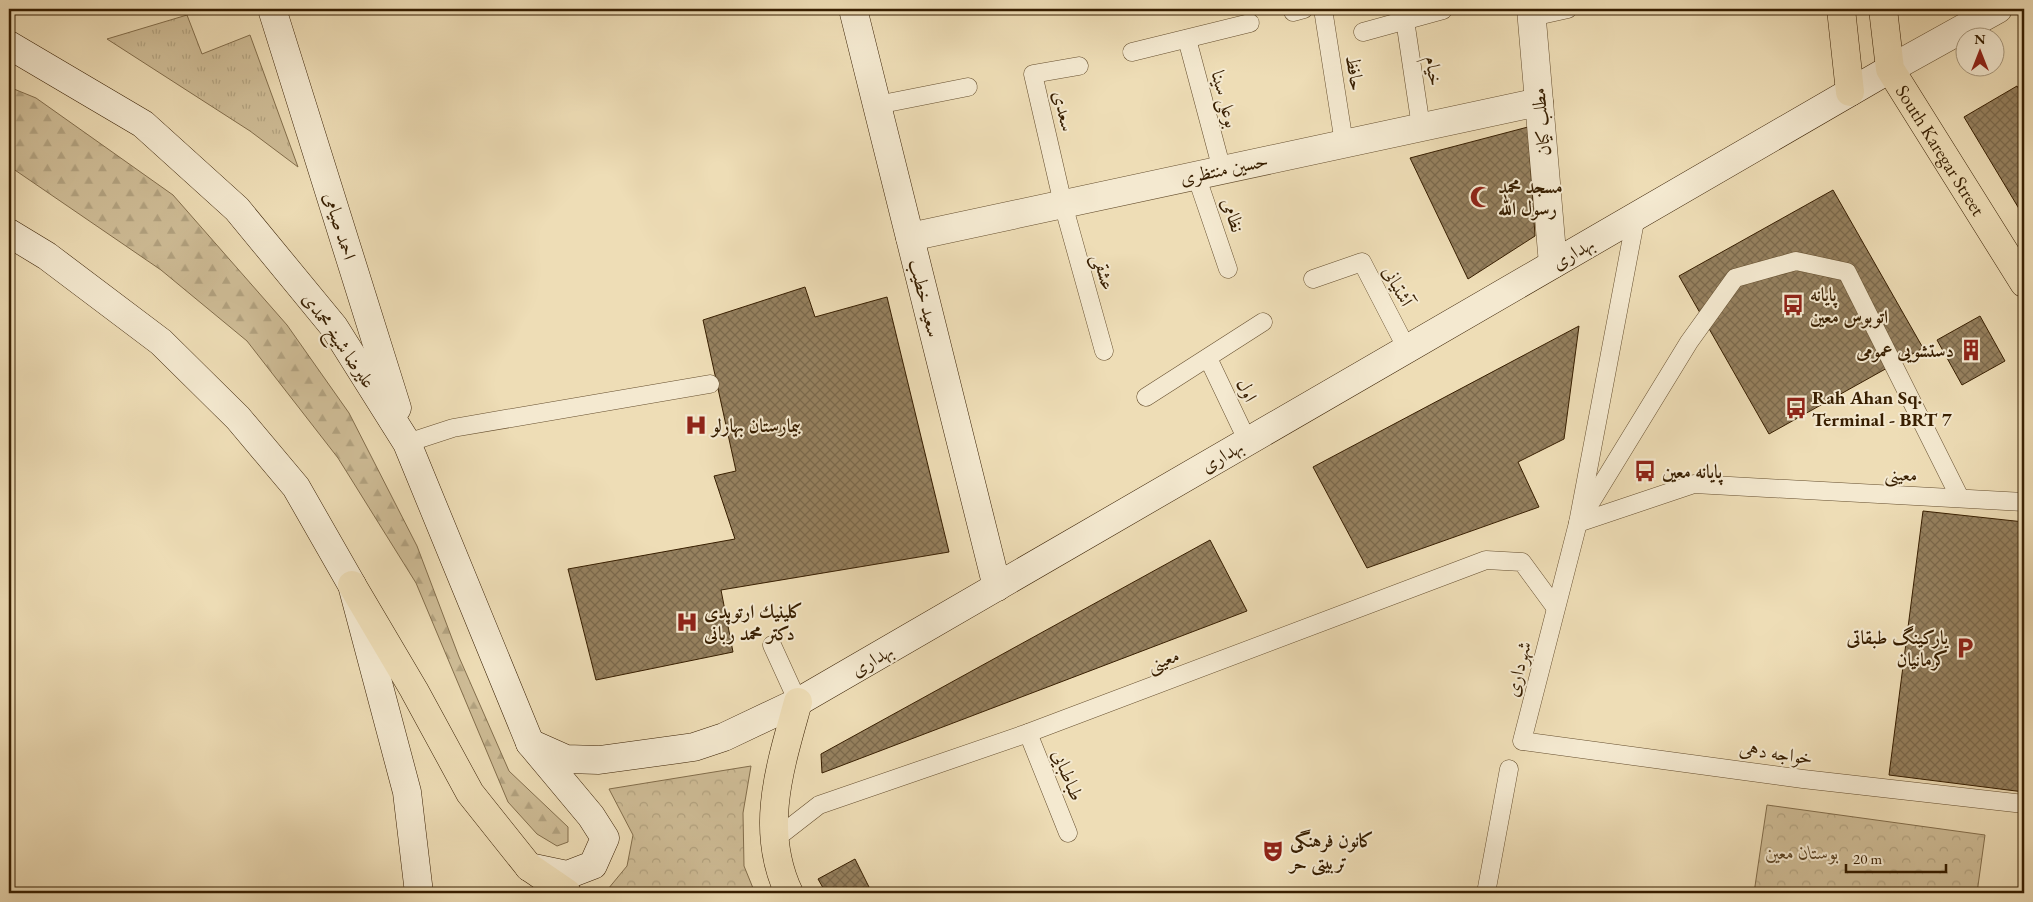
<svg xmlns="http://www.w3.org/2000/svg" width="2033" height="902" font-family="'EB Garamond',Amiri,serif">
	<defs>
		<pattern id="grass-tufts" width="24" height="20" patternUnits="userSpaceOnUse" patternTransform="scale(1.25)"><rect width="24" height="20" fill="#cfbd97"/><path d="M3 7l-1-3M5 7V3M7 7l1-3M15 17l-1-3M17 17v-4M19 17l1-3" fill="none" stroke="#b2a280"/></pattern>
		<pattern id="forest-firs" width="22" height="20" patternUnits="userSpaceOnUse" patternTransform="scale(1.25)"><rect width="22" height="20" fill="#cfbd97"/><path d="M5 1l3.5 6h-7zM16 11l3.5 6h-7z" fill="#b2a280"/></pattern>
		<pattern id="park-crowns" width="20" height="18" patternUnits="userSpaceOnUse" patternTransform="scale(1.25)"><rect width="20" height="18" fill="#cfbd97"/><path d="M2 6a3 3 0 1 1 6 0M12 15a3 3 0 1 1 6 0" fill="none" stroke="#b2a280"/></pattern>
		<pattern id="building-cross-hatch" width="8" height="8" patternUnits="userSpaceOnUse" patternTransform="scale(1.25)"><rect width="8" height="8" fill="#96815f"/><path d="M0 0l8 8M0 8l8-8" fill="none" stroke="#7b694c"/></pattern>
	</defs>
	<rect width="100%" height="100%" fill="#eeddb6"/>
	<filter id="stains"><feTurbulence type="fractalNoise" baseFrequency=".004" numOctaves="4"/><feColorMatrix values="0 0 0 0 .2 0 0 0 0 .09 0 0 0 0 .02 0 0 0 .5 -.17"/></filter>
	<radialGradient id="worn" r=".72"><stop offset=".6" stop-color="#630" stop-opacity="0"/><stop offset="1" stop-color="#630" stop-opacity=".3"/></radialGradient>
	<path fill="url(#grass-tufts)" stroke="#836e4c" d="M187,15L202,54L250,35L298,167L250,131L107,39Z"/>
	<path fill="url(#forest-firs)" stroke="#836e4c" d="M9,87L36,98L173,195L287,325L349,413L417,546L459,657L509,771L568,827V842L557,846L537,834L508,802L416,583L338,458L247,341L161,270L9,166Z"/>
	<g fill="url(#park-crowns)" stroke="#836e4c">
		<path d="M751,766L743,813L744,866L755,893H616L608,889L627,866L633,835L609,789Z"/>
		<path d="M1767,805L1985,835L1977,893H1754Z"/>
	</g>
	<g fill="url(#building-cross-hatch)" stroke="#371e00">
		<path d="M2017,86L2024,98V217L1964,117Z"/>
		<path d="M1528,127L1535,236L1468,279L1410,158Z"/>
		<path d="M1833,190L1923,348L1769,434L1679,276Z"/>
		<path d="M805,287L815,317L887,297L949,552L721,590L733,652L596,680L568,569L735,539L714,476L736,471L703,320Z"/>
		<path d="M1980,316L2005,361L1962,385L1937,340Z"/>
		<path d="M1579,326L1564,439L1518,462L1539,507L1367,568L1313,467Z"/>
		<path d="M1923,511L2024,522V792L1889,775Z"/>
		<path d="M1210,540L1247,611L822,773L821,754Z"/>
		<path d="M855,859L871,891L867,893H826L818,879Z"/>
	</g>
	<g fill="none" stroke-linecap="round" stroke-linejoin="round">
		<g stroke="#654e2e" stroke-width="19">
			<g id="lane">
				<path d="M1323,9L1344,143"/>
				<path d="M1293,12L1304,9"/>
				<path d="M1532,17L1568,9"/>
				<path d="M1405,20L1421,127"/>
				<path d="M1363,32L1443,10"/>
				<path d="M1187,39L1222,170"/>
				<path d="M1132,52L1250,23"/>
				<path d="M1079,66L1033,74L1063,204L1104,351"/>
				<path d="M877,105L968,87"/>
				<path d="M1196,175L1228,269"/>
				<path d="M1636,216L1578,523L1522,741L1803,779L2024,804"/>
				<path d="M1313,279L1362,262L1407,349"/>
				<path d="M1208,358L1248,442"/>
				<path d="M1146,397L1263,322"/>
				<path d="M407,443L453,428L710,384"/>
				<path d="M1583,515L1689,342L1735,278L1796,261L1847,272L1960,498"/>
				<path d="M1578,523L1694,484L2024,502"/>
				<path d="M772,645L798,702"/>
				<path d="M1028,733L1068,833"/>
				<path d="M774,840L819,805L1028,733L1486,560L1522,562L1555,607"/>
				<path d="M1486,893L1509,769"/>
			</g>
		</g>
		<g stroke="#654e2e" stroke-width="29">
			<g id="street">
				<path d="M1531,9L1553,264"/>
				<path d="M1890,69L1998,9"/>
				<path d="M910,237L1539,102"/>
			</g>
		</g>
		<g stroke="#371e00" stroke-width="29">
			<g id="secondary">
				<path d="M272,9L397,408"/>
				<path d="M853,9L997,587"/>
				<path d="M9,45L143,124L237,209L334,327L407,443L530,743L591,816L605,838L593,865L567,875L529,867"/>
				<path d="M9,233L47,256L161,342L238,418L296,487L352,585L407,792L419,893"/>
				<path d="M530,743L566,759L599,760L694,747L724,737L798,702L1890,69"/>
			</g>
		</g>
		<g stroke="#371e00" stroke-width="29">
			<g id="primary">
				<path d="M1841,9L1850,92"/>
				<path id="s1" d="M1883,9L1890,69L2024,283"/>
				<path d="M352,585L414,690L470,793L529,867L567,893"/>
				<path d="M789,893C759,829 780,767 798,702"/>
			</g>
		</g>
		<use href="#lane" stroke="#f4e9d0" stroke-width="18"/>
		<use href="#street" stroke="#f4e9d0" stroke-width="28"/>
		<use href="#secondary" stroke="#f4e9d0" stroke-width="28"/>
		<use href="#primary" stroke="#eeddb6" stroke-width="28"/>
	</g>
	<defs>
		<g id="mosque-bare" transform="scale(1.725)"><path d="M3.5-4.9A6 6 0 1 0 3.5 4.9A5 5 0 1 1 3.5-4.9Z" fill="#8f2418" stroke="#f4e9d0" stroke-width="2.5" paint-order="stroke"/></g>
		<g id="bus-bare" transform="scale(1.725)"><path d="M-5-6H5V4H4V6H2V4H-2V6H-4V4H-5ZM-3.5-4V0h7V-4ZM-3.5 1.2v1.5H-2V1.2ZM2 1.2v1.5H3.5V1.2Z" fill="#8f2418" stroke="#f4e9d0" stroke-width="2.5" paint-order="stroke"/></g>
		<g id="building-bare" transform="scale(1.725)"><path d="M-4-6H4V6H1V3H-1V6H-4ZM-2.5-4.3h1.7v1.8h-1.7ZM.8-4.3h1.7v1.8H.8ZM-2.5-1h1.7V.8h-1.7ZM.8-1h1.7V.8H.8Z" fill="#8f2418" stroke="#f4e9d0" stroke-width="2.5" paint-order="stroke"/></g>
		<g id="hospital-bare" transform="scale(1.725)"><path d="M-5-5h3v3.5h4V-5h3V5h-3V1.5h-4V5h-3Z" fill="#8f2418" stroke="#f4e9d0" stroke-width="2.5" paint-order="stroke"/></g>
		<g id="parking-bare" transform="scale(1.725)"><path d="M-3.5-5.5H1a3.5 3.5 0 0 1 0 7H-1V5.5H-3.5ZM-1-3.4V-.6H.8a1.4 1.4 0 0 0 0-2.8Z" fill="#8f2418" stroke="#f4e9d0" stroke-width="2.5" paint-order="stroke"/></g>
		<g id="theatre-bare" transform="scale(1.725)"><path d="M-5-5.5Q0-4 5-5.5V0Q5 5 0 6Q-5 5-5 0ZM-3.3-2.5H-1v1.5H-3.3ZM1-2.5H3.3v1.5H1ZM-2.8 1Q0 5.5 2.8 1Z" fill="#8f2418" stroke="#f4e9d0" stroke-width="2.5" paint-order="stroke"/></g>
	</defs>
	<g fill-rule="evenodd">
		<use href="#mosque-bare" x="1481" y="197"/>
		<use href="#bus-bare" x="1793" y="305"/>
		<use href="#building-bare" x="1971" y="350"/>
		<use href="#bus-bare" x="1796" y="408"/>
		<use href="#hospital-bare" x="696" y="425"/>
		<use href="#bus-bare" x="1645" y="471"/>
		<use href="#hospital-bare" x="687" y="622"/>
		<use href="#parking-bare" x="1965" y="648"/>
		<use href="#theatre-bare" x="1273" y="851"/>
	</g>
	<g text-anchor="middle" dominant-baseline="central" stroke-width="4" stroke-linejoin="round" paint-order="stroke">
		<g font-size="19" fill="#371e00" stroke="#f4e9d0">
			<text transform="translate(1434 71) rotate(82)">خیام</text>
			<text transform="translate(1355 73) rotate(81)">حافظ</text>
			<text transform="translate(1225 99) rotate(75)">بوعلی سینا</text>
			<text transform="translate(1064 111) rotate(77)">سعدی</text>
			<text transform="translate(1541 122) rotate(-95)">مطلب کیان</text>
			<text stroke="none"><textPath href="#s1" startOffset="156">South Karegar Street</textPath></text>
			<text transform="translate(1224 169) rotate(-12)">حسین منتظری</text>
			<text transform="translate(1233 215) rotate(71)">نظامی</text>
			<text transform="translate(340 226) rotate(73)">احمد صیامی</text>
			<text transform="translate(1573 253) rotate(-30)">بهداری</text>
			<text transform="translate(1104 272) rotate(74)">عشقی</text>
			<text transform="translate(1398 286) rotate(62)">آشتیانی</text>
			<text transform="translate(925 298) rotate(76)">سعید خطیب</text>
			<text transform="translate(339 340) rotate(55)">علیرضا شیخ محمدی</text>
			<text transform="translate(1247 390) rotate(64)">اول</text>
			<text transform="translate(1222 456) rotate(-30)">بهداری</text>
			<text transform="translate(1901 474) rotate(3)">معینی</text>
			<text transform="translate(872 660) rotate(-30)">بهداری</text>
			<text transform="translate(1163 660) rotate(-21)">معینی</text>
			<text transform="translate(1518 669) rotate(-76)">شهرداری</text>
			<text transform="translate(1776 753) rotate(8)">خواجه دهی</text>
			<text transform="translate(1068 775) rotate(68)">طباطبایی</text>
		</g>
		<g font-size="19" font-weight="bold" fill="#371e00" stroke="#f4e9d0" text-anchor="start">
			<text x="1498" y="186">مسجد محمد<tspan x="1498" dy="22">رسول الله</tspan></text>
			<text x="1810" y="294">پایانه<tspan x="1810" dy="22">اتوبوس معین</tspan></text>
			<text x="1954" y="350" text-anchor="end">دستشویی عمومی</text>
			<text x="1812" y="397">Rah Ahan Sq.<tspan x="1812" dy="22">Terminal - BRT 7</tspan></text>
			<text x="712" y="425">بیمارستان بهارلو</text>
			<text x="1662" y="471">پایانه معین</text>
			<text x="704" y="611">كلينيك ارتوپدى<tspan x="704" dy="22">دكتر محمد ربانى</tspan></text>
			<text x="1948" y="637" text-anchor="end">پارکینگ طبقاتی<tspan x="1948" dy="22">کرمانیان</tspan></text>
			<text x="1290" y="840">کانون فرهنگی<tspan x="1290" dy="22">تربیتی حر</tspan></text>
		</g>
		<g font-size="19" font-style="italic" fill="#5d4626" stroke="#f4e9d0">
			<text x="1802" y="852">بوستان معین</text>
		</g>
	</g>
	<rect width="2033" height="902" fill="none" stroke="#eeddb6" stroke-width="30"/>
	<rect x="10" y="10" width="2013" height="882" fill="none" stroke="#371e00" stroke-width="2.5"/>
	<rect x="15" y="15" width="2003" height="872" fill="none" stroke="#371e00"/>
	<g transform="translate(1980 52)"><circle r="24" fill="#f4e9d0" stroke="#a8987d"/>
	<path d="M0-4L9 19L0 12L-9 19Z" fill="#8f2418"/>
	<text y="-8" font-size="14" font-weight="bold" text-anchor="middle" fill="#371e00">N</text>
	</g>
	<path d="M1846 864v8h100v-8" fill="none" stroke="#371e00" stroke-width="2.5"/>
	<text x="1853" y="864" font-size="15" fill="#371e00" stroke="#f4e9d0" stroke-width="4" paint-order="stroke">20 m</text>
	<rect width="100%" height="100%" filter="url(#stains)"/>
	<rect width="100%" height="100%" fill="url(#worn)"/>
</svg>
